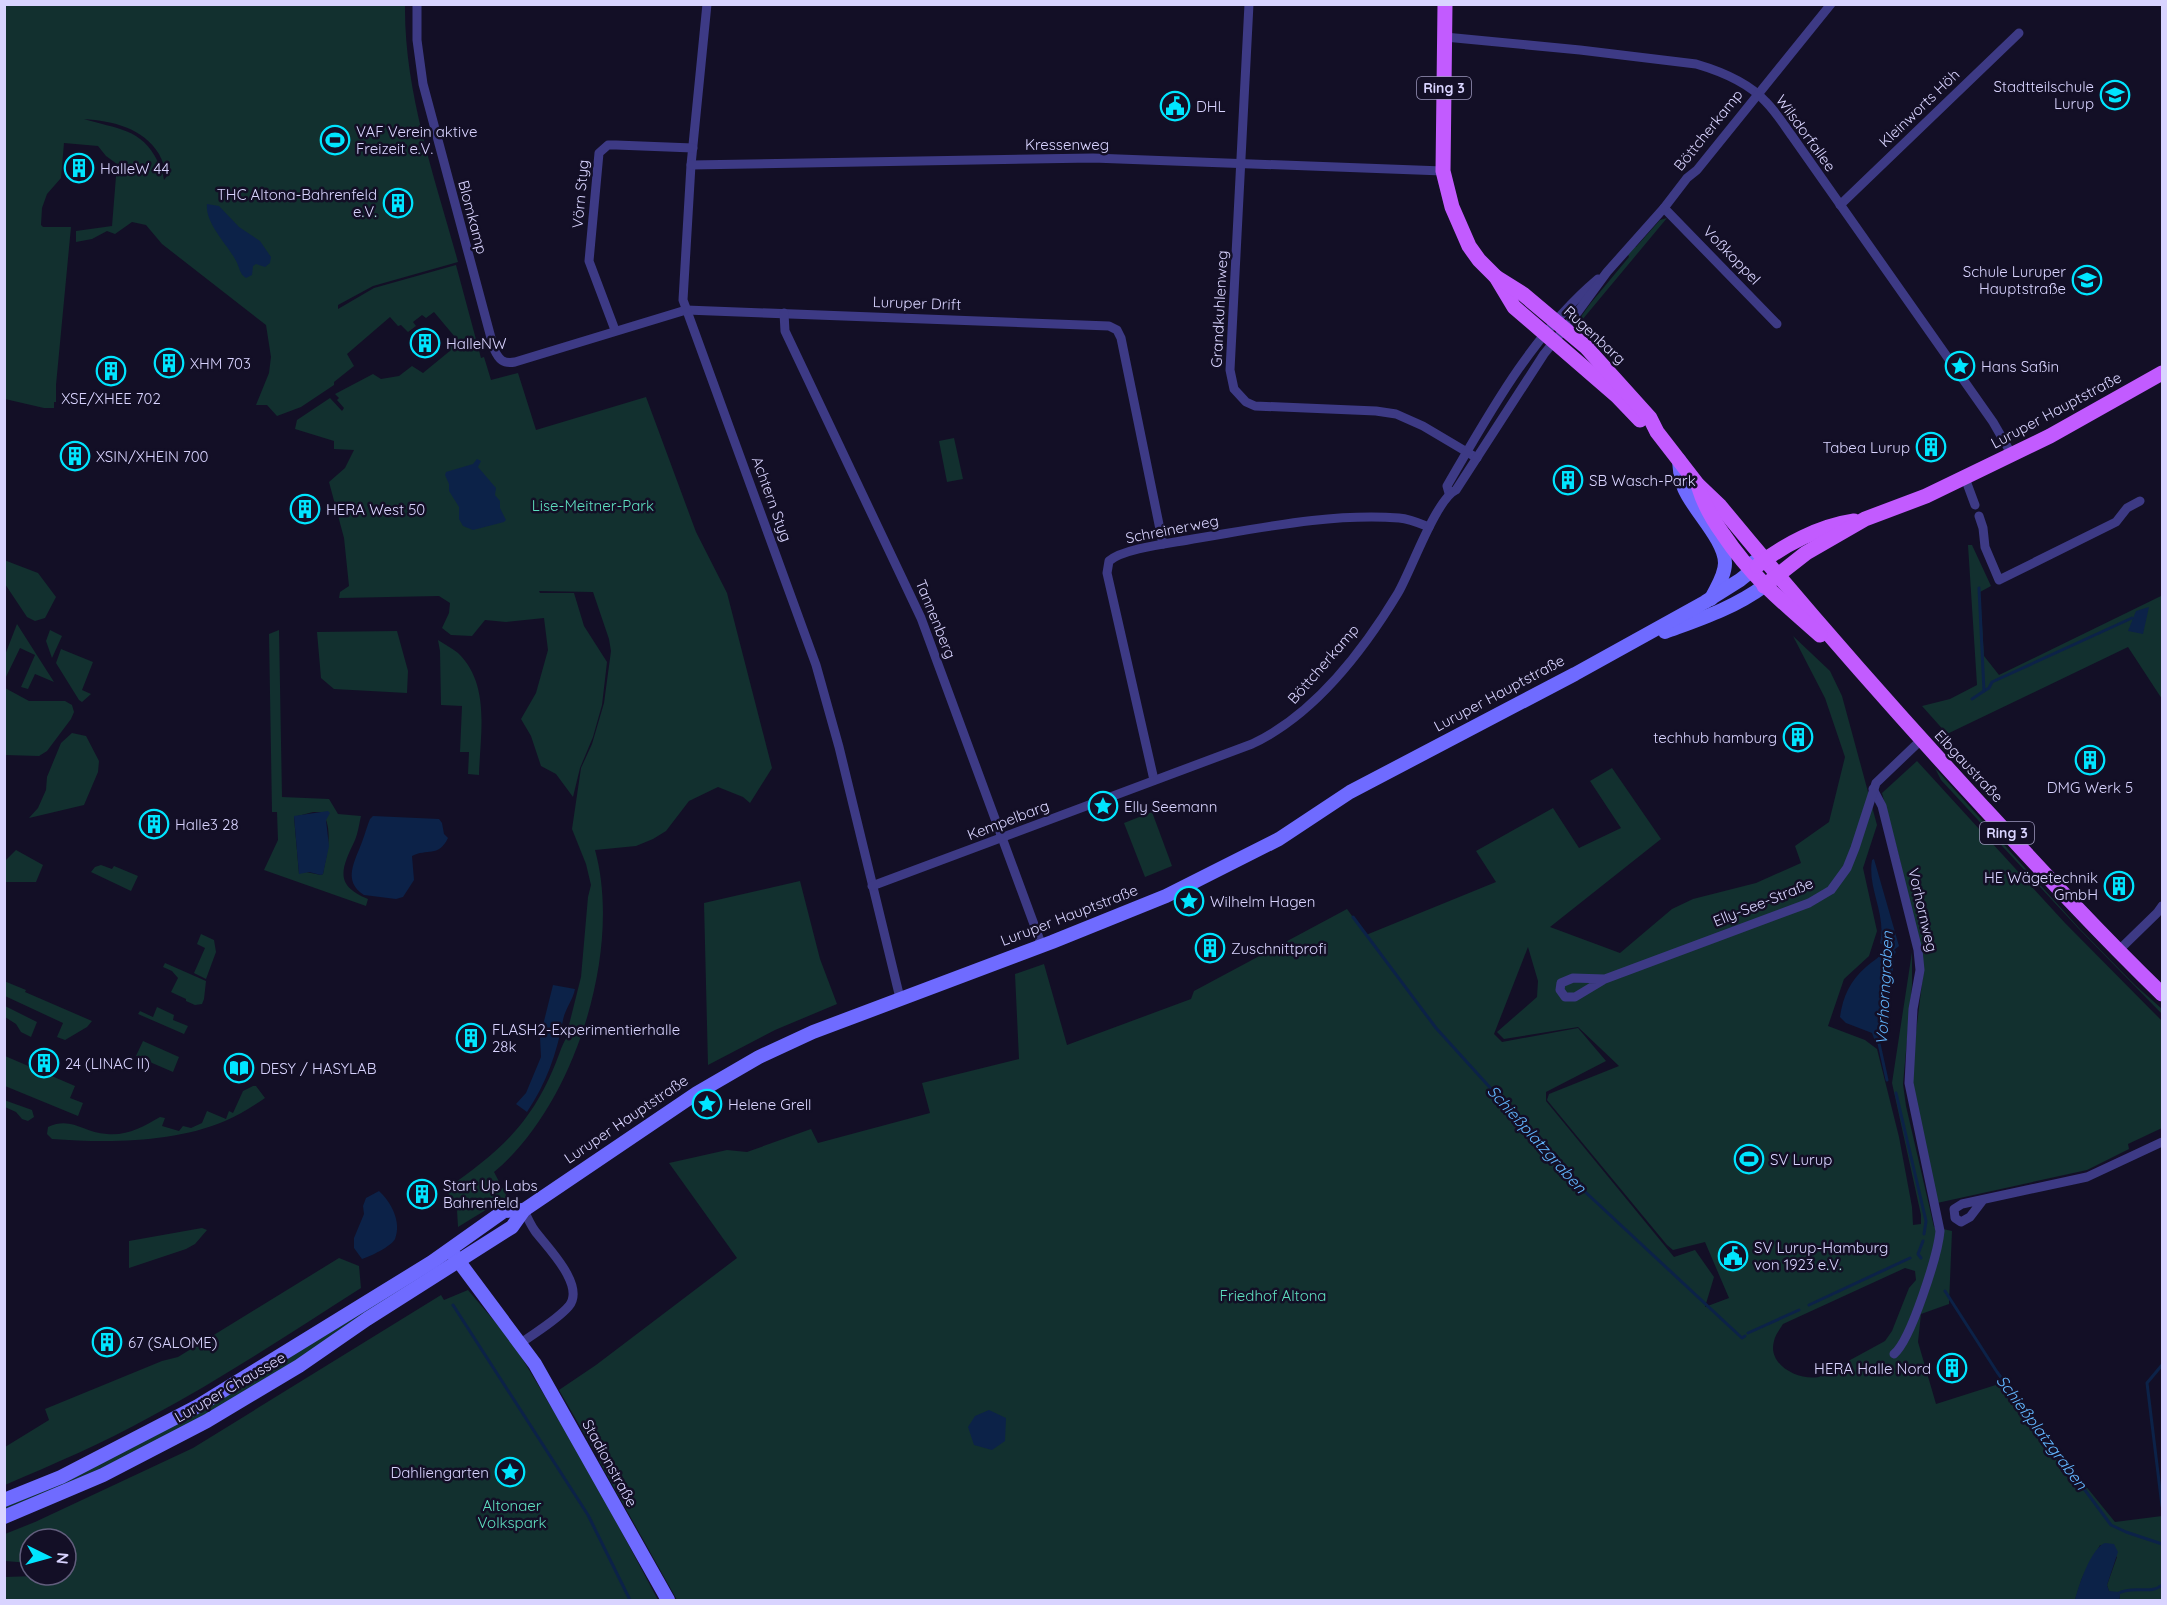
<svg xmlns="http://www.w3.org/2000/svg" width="2167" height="1605" font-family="Quicksand,sans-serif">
	<rect width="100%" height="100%" fill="#130f26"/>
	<g fill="#12302f" fill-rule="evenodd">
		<path d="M5,4L405,5C404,92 435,178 458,262L373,286L338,305V309L374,288L456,265L481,358L484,357L491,380L518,373L536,430L646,397L696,532L727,593L772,768L750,803L743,797L718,787L689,801L666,831L653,839L636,846L595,850C623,951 574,1106 494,1172L507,1197L458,1227L457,1210L446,1189C505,1148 536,1119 561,1049C564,1041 568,1036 570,1030L568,1029L581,977L588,897L591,885L586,864L572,829L581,768L592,744L604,703L611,651L609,639L593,592L539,591L540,593H574L584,626L607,662L602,705L593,737L580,768L573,797L556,774L541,766L531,736L521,719L536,693L548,650L544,618L506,622L485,620L472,636L451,635L442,628L449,613L450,603L439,596L339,598L340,592L349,586L344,538L329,482L345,468L354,450L334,449V441L295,429L297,420L330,398L342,411L344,408L337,400L339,398L335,394L373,374L381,379L399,376L412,366L423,373L451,350L448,345L455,337L434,312L426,318L422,315L413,322L416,326L408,332L401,325L398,326L390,317L347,354L354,366L334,382V385L301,407L277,416L267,405H256L269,373L271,357L266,325L162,244L146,225L132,222L115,234L107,231L92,239L76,242V231L112,226L117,164L106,156L98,146L64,143L61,178L47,194L42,208L41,225L43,227H71L56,385V402H54V408H44L5,399ZM84,119C113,121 143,128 159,154C163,161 165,169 167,176L164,180C163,173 161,168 158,162C142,128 116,129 84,119Z"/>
		<path d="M1667,218L1582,320L1580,318L1590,304L1629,257L1627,252L1631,246L1636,247L1660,220Z"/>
		<path d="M954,438L963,479L947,482L939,441Z"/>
		<path d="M1968,545H1972L1991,586L1980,592L1984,656L1999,675L2161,596L2162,590V699L2128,647L1947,734L1922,706L1950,699L1977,685Z"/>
		<path d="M4,560L38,573L56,597L45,618L35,621L27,617L5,584Z"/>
		<path d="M17,624L54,682L35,674L28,689L21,687L35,655L20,648L5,679V655Z"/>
		<path d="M50,630L62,636L52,658L46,641Z"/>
		<path d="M279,630L282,797L329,799L338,814L361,816C359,824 358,833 355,840C342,868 333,885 368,899L366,906L264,870L278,840L277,812H272L269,634ZM313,812H321C335,827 326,856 323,874L321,875L306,872L299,873L294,817Z"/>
		<path d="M397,631L408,671L407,693L334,689L321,678L317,632Z"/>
		<path d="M1793,636L1830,671L1842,696L1877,825L1863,868L1877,931L1869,956L1844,979L1828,1026L1865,1040L1877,1049L1899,1137L1912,1207L1913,1225L1921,1224V1215L1892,1083L1912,952V985L1903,1084L1906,1106L1934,1227L1952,1231L1949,1304L1921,1314L1918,1342L1936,1404L2002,1383L2115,1522L2162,1516V1600H2119L2120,1596L2109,1591L2107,1585L2117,1557L2100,1545L2082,1578L2075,1600H677L599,1461L603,1455L602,1453L596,1454L559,1390L596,1365L737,1258L669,1163L727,1150L747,1152L811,1129L818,1143L930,1113L922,1083L1019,1059L1015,974L1044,964L1067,1045L1191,999L1194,991L1347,909L1366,935L1496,882L1476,851L1553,808L1579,848L1621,828L1590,781L1612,768L1661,839L1550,927L1620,953L1672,909L1693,899L1756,883L1801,863L1795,846L1829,822L1845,757L1825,698ZM1528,947L1538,981L1537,997L1497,1032L1504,1039L1578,1027L1619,1066L1549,1094L1547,1100L1667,1245L1673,1250L1705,1242L1729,1298L1705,1307L1714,1277L1695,1250L1674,1257L1546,1101V1092L1606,1061L1578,1028L1502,1042L1494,1034ZM1905,1268L1915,1271L1916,1280L1909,1288L1892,1331L1885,1341L1819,1377C1799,1381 1767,1365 1774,1341C1775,1335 1780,1329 1783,1324Z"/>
		<path d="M438,640C444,644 452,648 458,653C491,685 480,734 479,775L468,774L469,752H460L462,706L441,705L440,651Z"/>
		<path d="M61,649L93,662L82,690L91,694L82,702L79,700L56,663Z"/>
		<path d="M5,688L29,701H65L72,705L74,712L71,719L47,751L39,756L5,755Z"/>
		<path d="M72,733L86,736L99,761L98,772L84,805L29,818L38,808L46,790L47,777L61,743Z"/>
		<path d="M1917,761L2065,923L2162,1021V1128L2128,1144L2129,1149L2087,1170L1937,1203L1910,1082L1923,975L1900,860L1882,793Z"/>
		<path d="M1935,768L2079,928L2135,985L2162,1009V1014L2078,928L1941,780Z"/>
		<path d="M1152,812L1172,866L1145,877L1124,823Z"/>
		<path d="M16,850L43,865L36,882H5V861Z"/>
		<path d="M101,865L112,869L114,866L138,876L131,891L91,872L95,867Z"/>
		<path d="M800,881L820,959L837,1004L775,1030L708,1065L704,903Z"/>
		<path d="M201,934L214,940L216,952L206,979L194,973L205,948L197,944Z"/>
		<path d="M165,963L206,981L204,999L202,1004L195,1005L186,1001V999L171,992L178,978L172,971L163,967Z"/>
		<path d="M4,981L26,990L25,992L92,1021L87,1027L65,1040L57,1037L63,1023L5,996Z"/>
		<path d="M5,1006L37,1022L31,1037L21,1032L16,1024L5,1017Z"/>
		<path d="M157,1007L174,1015L173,1020L188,1026L184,1034L138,1014L140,1011L153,1017Z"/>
		<path d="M143,1041L179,1057L173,1072L136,1056Z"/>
		<path d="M5,1056L75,1086L70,1098L83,1103L78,1116L5,1086Z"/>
		<path d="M253,1086H256L265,1098C252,1107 239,1115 225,1121C173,1143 108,1143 52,1139L47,1134L48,1127C72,1116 83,1133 107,1134C127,1136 143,1127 160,1117L165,1118L162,1126L179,1131L183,1126L191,1128L202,1123L207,1111L226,1119L229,1111L233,1113L243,1091Z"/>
		<path d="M4,1100L32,1110L34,1117L28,1121L22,1119L16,1112L5,1107Z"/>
		<path d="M202,1228L207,1230L195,1244L186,1249L129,1268V1241Z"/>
		<path d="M339,1258L359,1266L361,1288C292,1332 223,1378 150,1417C103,1443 54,1464 5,1485V1447L49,1420L45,1409L162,1361L178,1357Z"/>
		<path d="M429,1270L431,1273C353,1324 276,1377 194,1421C133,1455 69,1483 5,1511V1505L36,1493Z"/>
		<path d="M468,1290L513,1343L586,1465L658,1600H5V1577L66,1575V1539H30V1563L5,1561V1534L35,1522L193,1448L441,1295L444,1300Z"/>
	</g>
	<g fill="#0c2248">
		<path d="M207,204L219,206L239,227L260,241L271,257L270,263L265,267L256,264L253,266L252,275L246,278C239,274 240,267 235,259C226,243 205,223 207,204Z"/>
		<path d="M477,459L481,461L478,467L496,488L495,495L500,501V508L506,520L504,522L473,530L463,526L459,519V507L449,491V484L445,475L446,472L473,464Z"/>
		<path d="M2149,607L2143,634L2128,631L2136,611Z"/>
		<path d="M328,811L330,813L326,820L329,846L323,874L321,875L309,872L299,874L294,816Z"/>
		<path d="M373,816L439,819L442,823L444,834L448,838C438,858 427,848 412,856L414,880L403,897L396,899L364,895C342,881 355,861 362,842C365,834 367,826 370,819Z"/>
		<path d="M1874,859L1899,946L1894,950L1896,952L1893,957L1894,961L1883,1042L1875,1041L1872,1033L1846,1023L1840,1017C1843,996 1850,981 1866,967C1874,960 1881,957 1886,948L1880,943C1887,915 1867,888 1872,860Z"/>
		<path d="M553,985L575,989C573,1000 565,1009 563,1020C557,1053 546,1084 527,1112L516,1104L526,1093L541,1057L540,1037Z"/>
		<path d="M379,1191C391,1202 402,1222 395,1239C392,1246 369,1257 362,1259L354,1248V1238L364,1214L363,1206L366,1198Z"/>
		<path d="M989,1410L1006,1418L1005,1441L992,1450L974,1445L968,1427L975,1416Z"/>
		<path d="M2105,1543L2114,1544L2118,1552L2107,1585L2109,1591L2119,1592L2120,1596L2119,1600H2075C2078,1587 2091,1548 2105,1543Z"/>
	</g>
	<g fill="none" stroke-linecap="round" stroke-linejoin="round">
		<g stroke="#0c2248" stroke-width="3">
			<path d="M1984,691L1989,688L1992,682L2132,618"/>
			<path d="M1972,699L1984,691L1979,588"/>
			<path d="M1353,917L1436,1028L1581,1188L1742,1338L1745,1336"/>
			<path d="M1878,1039L1887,1080"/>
			<path d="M1896,1093L1926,1221L1924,1234"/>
			<path d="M1921,1258L1918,1254L1923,1241"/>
			<path d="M1945,1291L1997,1372L2111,1525L2126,1532L2162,1544"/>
			<path d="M453,1305L588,1515L630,1600"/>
			<path d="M1809,1305L1910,1258"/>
			<path d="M1748,1333L1799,1310"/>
			<path d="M2162,1365L2147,1383L2162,1506"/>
			<path d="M2119,1593C2133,1585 2151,1595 2162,1585"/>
		</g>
		<g stroke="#3d3a85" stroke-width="9">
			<path d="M417,4V40L423,84L494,349C499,360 503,364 515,362L686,310L1109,326L1117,330L1121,338L1163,544"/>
			<path d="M707,4L691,165L683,300L816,665L839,747L900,998"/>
			<path d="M1249,4L1230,370L1234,389L1246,402L1255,406L1376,411L1396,414L1423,426L1477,458"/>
			<path d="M1445,37L1580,50L1696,64C1720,71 1749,83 1766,102C1776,112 1784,125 1792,136L1993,422L2012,455"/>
			<path d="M691,165L1093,158L1443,171"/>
			<path d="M1840,205L2019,33"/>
			<path d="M1664,208L1777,324"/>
			<path d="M784,313L785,331L921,618L1042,946"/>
			<path d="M615,330L589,261L599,153L608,145H616L693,148"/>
			<path d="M1965,478L1975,505"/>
			<path d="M1449,493L1447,486C1490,412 1532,335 1598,279"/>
			<path d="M1979,516L1983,528L1985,547L1999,580L2116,522L2127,508L2140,501"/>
			<path d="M1154,780L1107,573L1109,561C1124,548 1173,543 1193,539C1261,528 1330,513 1399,518C1410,519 1419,523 1429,527"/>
			<path d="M1873,789L1882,806L1918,950L1920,970L1913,1009L1909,1083L1940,1231C1938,1254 1911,1340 1894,1354"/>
			<path d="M872,886L1252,744C1314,715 1363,651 1398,593C1411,571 1436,499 1456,490L1544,354L1574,317L1607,272L1664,208L1687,178L1697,170L1831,4"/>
			<path d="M2118,951L2157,913L2162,906"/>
			<path d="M1605,979L1573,978L1561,983L1560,990L1565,997H1575L1605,979L1809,903L1831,890L1847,868L1855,848L1876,783L1921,740"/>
			<path d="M1983,1200L1970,1217L1961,1222L1955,1218L1954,1209L1962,1204L2087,1177L2162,1142"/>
			<path d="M521,1343C536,1332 557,1320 569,1306C586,1285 546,1246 535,1231C530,1224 527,1217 524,1210"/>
		</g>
		<g stroke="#6f6bff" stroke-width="14">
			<path d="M1679,460C1680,470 1680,479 1684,488C1693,510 1725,540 1725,563C1725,576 1716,588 1711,599"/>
			<path d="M1665,632C1700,619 1734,608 1764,586"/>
			<path d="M454,1255L535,1364L668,1600"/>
			<path d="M4,1500L61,1477L198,1406L432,1262L504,1211L524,1210"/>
			<path d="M4,1517L103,1475L207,1421L299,1366L367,1319L512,1227L524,1210L697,1093L759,1057L813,1032L1052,942L1166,896L1279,839L1350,792L1575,674L1705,602L1740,580L1750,572L1754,562"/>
		</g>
		<g stroke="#c25bff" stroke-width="15">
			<path d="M1445,4L1443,171L1452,207L1469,246L1479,260L1496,277L1514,307L1617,396L1640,420"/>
			<path d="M1496,277L1523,294L1586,347L1650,418L1657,432L1698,485L1720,506C1805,609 1893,709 1983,807C2042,871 2100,934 2162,994"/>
			<path d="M1699,488C1704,505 1713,520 1723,534C1751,576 1782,602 1820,635"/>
			<path d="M1757,566C1783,545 1820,526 1854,521"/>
			<path d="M1764,586L1806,553L1865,519L1926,496L2050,436L2162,373"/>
		</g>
	</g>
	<defs>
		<g id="school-ring" transform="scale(1.5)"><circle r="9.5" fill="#130f26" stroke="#00e5ff" stroke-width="1.5"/><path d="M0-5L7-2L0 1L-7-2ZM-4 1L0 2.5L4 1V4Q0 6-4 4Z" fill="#00e5ff"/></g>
		<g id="civic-ring" transform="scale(1.5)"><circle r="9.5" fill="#130f26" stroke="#00e5ff" stroke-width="1.5"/><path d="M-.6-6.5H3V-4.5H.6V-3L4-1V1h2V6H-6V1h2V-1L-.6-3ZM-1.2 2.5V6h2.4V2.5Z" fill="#00e5ff"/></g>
		<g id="stadium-ring" transform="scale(1.5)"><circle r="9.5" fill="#130f26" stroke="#00e5ff" stroke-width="1.5"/><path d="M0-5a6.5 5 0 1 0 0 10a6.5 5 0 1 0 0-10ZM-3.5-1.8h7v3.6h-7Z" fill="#00e5ff"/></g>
		<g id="building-ring" transform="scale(1.5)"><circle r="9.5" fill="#130f26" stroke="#00e5ff" stroke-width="1.5"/><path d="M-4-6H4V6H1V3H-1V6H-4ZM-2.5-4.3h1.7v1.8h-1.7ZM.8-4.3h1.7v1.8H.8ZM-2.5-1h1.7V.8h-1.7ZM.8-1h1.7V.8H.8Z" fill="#00e5ff"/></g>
		<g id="sight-ring" transform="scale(1.5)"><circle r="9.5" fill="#130f26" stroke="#00e5ff" stroke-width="1.5"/><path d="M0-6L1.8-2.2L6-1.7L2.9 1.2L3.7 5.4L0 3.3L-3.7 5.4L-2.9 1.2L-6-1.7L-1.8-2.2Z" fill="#00e5ff"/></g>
		<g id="library-ring" transform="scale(1.5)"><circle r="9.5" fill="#130f26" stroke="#00e5ff" stroke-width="1.5"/><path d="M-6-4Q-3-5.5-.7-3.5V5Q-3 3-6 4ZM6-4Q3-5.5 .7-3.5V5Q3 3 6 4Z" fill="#00e5ff"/></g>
	</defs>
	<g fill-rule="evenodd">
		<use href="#school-ring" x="2115" y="95"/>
		<use href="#civic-ring" x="1175" y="106"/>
		<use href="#stadium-ring" x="335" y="140"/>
		<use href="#building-ring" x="79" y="168"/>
		<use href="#building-ring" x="398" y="203"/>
		<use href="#school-ring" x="2087" y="280"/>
		<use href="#building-ring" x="425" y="343"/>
		<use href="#building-ring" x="169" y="363"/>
		<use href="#sight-ring" x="1960" y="366"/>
		<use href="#building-ring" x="111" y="371"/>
		<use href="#building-ring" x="1931" y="447"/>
		<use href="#building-ring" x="75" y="456"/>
		<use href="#building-ring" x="1568" y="480"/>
		<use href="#building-ring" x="305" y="509"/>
		<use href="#building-ring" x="1798" y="737"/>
		<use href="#building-ring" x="2090" y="760"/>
		<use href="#sight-ring" x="1103" y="806"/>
		<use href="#building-ring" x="154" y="824"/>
		<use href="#building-ring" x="2119" y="886"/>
		<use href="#sight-ring" x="1189" y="901"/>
		<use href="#building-ring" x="1210" y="948"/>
		<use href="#building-ring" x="471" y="1038"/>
		<use href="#building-ring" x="44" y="1063"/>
		<use href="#library-ring" x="239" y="1068"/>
		<use href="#sight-ring" x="707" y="1104"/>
		<use href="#stadium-ring" x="1749" y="1159"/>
		<use href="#building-ring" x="422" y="1194"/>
		<use href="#civic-ring" x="1733" y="1256"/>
		<use href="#building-ring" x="107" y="1342"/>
		<use href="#building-ring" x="1952" y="1368"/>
		<use href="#sight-ring" x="510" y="1472"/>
	</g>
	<g text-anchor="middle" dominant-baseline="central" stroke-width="5" stroke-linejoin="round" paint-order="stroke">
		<g fill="#130f26" stroke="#9e99be" stroke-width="1.5">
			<rect x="1417" y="77" width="54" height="22" rx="4.5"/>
			<rect x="1980" y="822" width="54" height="22" rx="4.5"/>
		</g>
		<g font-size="14" font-weight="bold" fill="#d9d4ff">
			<text x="1444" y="88">Ring 3</text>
			<text x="2007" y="833">Ring 3</text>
		</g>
		<g font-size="15" fill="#d9d4ff" stroke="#130f26" text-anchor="start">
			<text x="2094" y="86" text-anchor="end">Stadtteilschule<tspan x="2094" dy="17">Lurup</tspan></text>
			<text x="1196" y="106">DHL</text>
			<text x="356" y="131">VAF Verein aktive<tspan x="356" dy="17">Freizeit e.V.</tspan></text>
			<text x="100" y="168">HalleW 44</text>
			<text x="377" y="194" text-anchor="end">THC Altona-Bahrenfeld<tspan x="377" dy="17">e.V.</tspan></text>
			<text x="2066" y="271" text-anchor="end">Schule Luruper<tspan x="2066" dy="17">Hauptstraße</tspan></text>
			<text x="446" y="343">HalleNW</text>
			<text x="190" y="363">XHM 703</text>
			<text x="1981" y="366">Hans Saßin</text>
			<text x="111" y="398" text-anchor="middle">XSE/XHEE 702</text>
			<text x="1910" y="447" text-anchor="end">Tabea Lurup</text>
			<text x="96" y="456">XSIN/XHEIN 700</text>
			<text x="1589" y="480">SB Wasch-Park</text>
			<text x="326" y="509">HERA West 50</text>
			<text x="1777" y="737" text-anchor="end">techhub hamburg</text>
			<text x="2090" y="787" text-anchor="middle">DMG Werk 5</text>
			<text x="1124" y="806">Elly Seemann</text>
			<text x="175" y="824">Halle3 28</text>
			<text x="2098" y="877" text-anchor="end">HE Wägetechnik<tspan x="2098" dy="17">GmbH</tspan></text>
			<text x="1210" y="901">Wilhelm Hagen</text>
			<text x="1231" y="948">Zuschnittprofi</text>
			<text x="492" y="1029">FLASH2-Experimentierhalle<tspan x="492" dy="17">28k</tspan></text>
			<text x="65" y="1063">24 (LINAC II)</text>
			<text x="260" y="1068">DESY / HASYLAB</text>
			<text x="728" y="1104">Helene Grell</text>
			<text x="1770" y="1159">SV Lurup</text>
			<text x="443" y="1185">Start Up Labs<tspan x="443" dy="17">Bahrenfeld</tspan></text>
			<text x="1754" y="1247">SV Lurup-Hamburg<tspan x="1754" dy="17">von 1923 e.V.</tspan></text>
			<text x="128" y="1342">67 (SALOME)</text>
			<text x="1931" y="1368" text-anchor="end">HERA Halle Nord</text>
			<text x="489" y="1472" text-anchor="end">Dahliengarten</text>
		</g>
		<g font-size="15" fill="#d9d4ff" stroke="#130f26">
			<text transform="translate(1919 108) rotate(-44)">Kleinworts Höh</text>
			<text transform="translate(1708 130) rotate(-51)">Böttcherkamp</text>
			<text transform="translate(1806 133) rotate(54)">Wilsdorfallee</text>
			<text x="1067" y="144">Kressenweg</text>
			<text transform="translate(580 194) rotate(-85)">Vörn Styg</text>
			<text transform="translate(473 217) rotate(75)">Blomkamp</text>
			<text transform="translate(1732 255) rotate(46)">Voßkoppel</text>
			<text transform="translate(917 303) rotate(2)">Luruper Drift</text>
			<text transform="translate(1219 309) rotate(-87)">Grandkuhlenweg</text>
			<text transform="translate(1595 335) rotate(43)">Rugenbarg</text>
			<text transform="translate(2056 410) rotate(-28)">Luruper Hauptstraße</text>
			<text transform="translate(772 499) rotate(70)">Achtern Styg</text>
			<text transform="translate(1172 529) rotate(-11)">Schreinerweg</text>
			<text transform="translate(936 619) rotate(68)">Tannenberg</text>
			<text transform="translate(1323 664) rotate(-49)">Böttcherkamp</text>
			<text transform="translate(1499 693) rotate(-28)">Luruper Hauptstraße</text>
			<text transform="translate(1969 766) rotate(47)">Elbgaustraße</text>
			<text transform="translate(1008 820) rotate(-21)">Kempelbarg</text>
			<text transform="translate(1763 902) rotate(-22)">Elly-See-Straße</text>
			<text transform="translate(1923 910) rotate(77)">Vorhornweg</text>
			<text transform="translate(1069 915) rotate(-21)">Luruper Hauptstraße</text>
			<text transform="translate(626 1119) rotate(-34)">Luruper Hauptstraße</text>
			<text transform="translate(230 1387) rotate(-30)">Luruper Chaussee</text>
			<text transform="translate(610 1463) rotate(61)">Stadionstraße</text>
		</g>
		<g font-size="15" fill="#5fe0c0" stroke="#130f26">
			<text x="593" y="505">Lise-Meitner-Park</text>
			<text x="1273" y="1295">Friedhof Altona</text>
			<text x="512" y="1505">Altonaer<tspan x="512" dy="17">Volkspark</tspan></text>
		</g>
		<g font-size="16" font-style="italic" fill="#62b6ff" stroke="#130f26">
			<text transform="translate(1884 988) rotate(-87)">Vorhorngraben</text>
			<text transform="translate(1537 1139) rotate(48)">Schießplatzgraben</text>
			<text transform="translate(2042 1432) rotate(53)">Schießplatzgraben</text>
		</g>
	</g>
	<rect width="2167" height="1605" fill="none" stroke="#d9d4ff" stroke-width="12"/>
	<g transform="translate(48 1557) rotate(95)"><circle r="28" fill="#130f26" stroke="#625e7d" stroke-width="1.5"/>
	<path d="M0-4.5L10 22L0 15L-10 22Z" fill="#00e5ff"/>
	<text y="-9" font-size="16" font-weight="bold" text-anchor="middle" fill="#d9d4ff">N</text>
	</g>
</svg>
